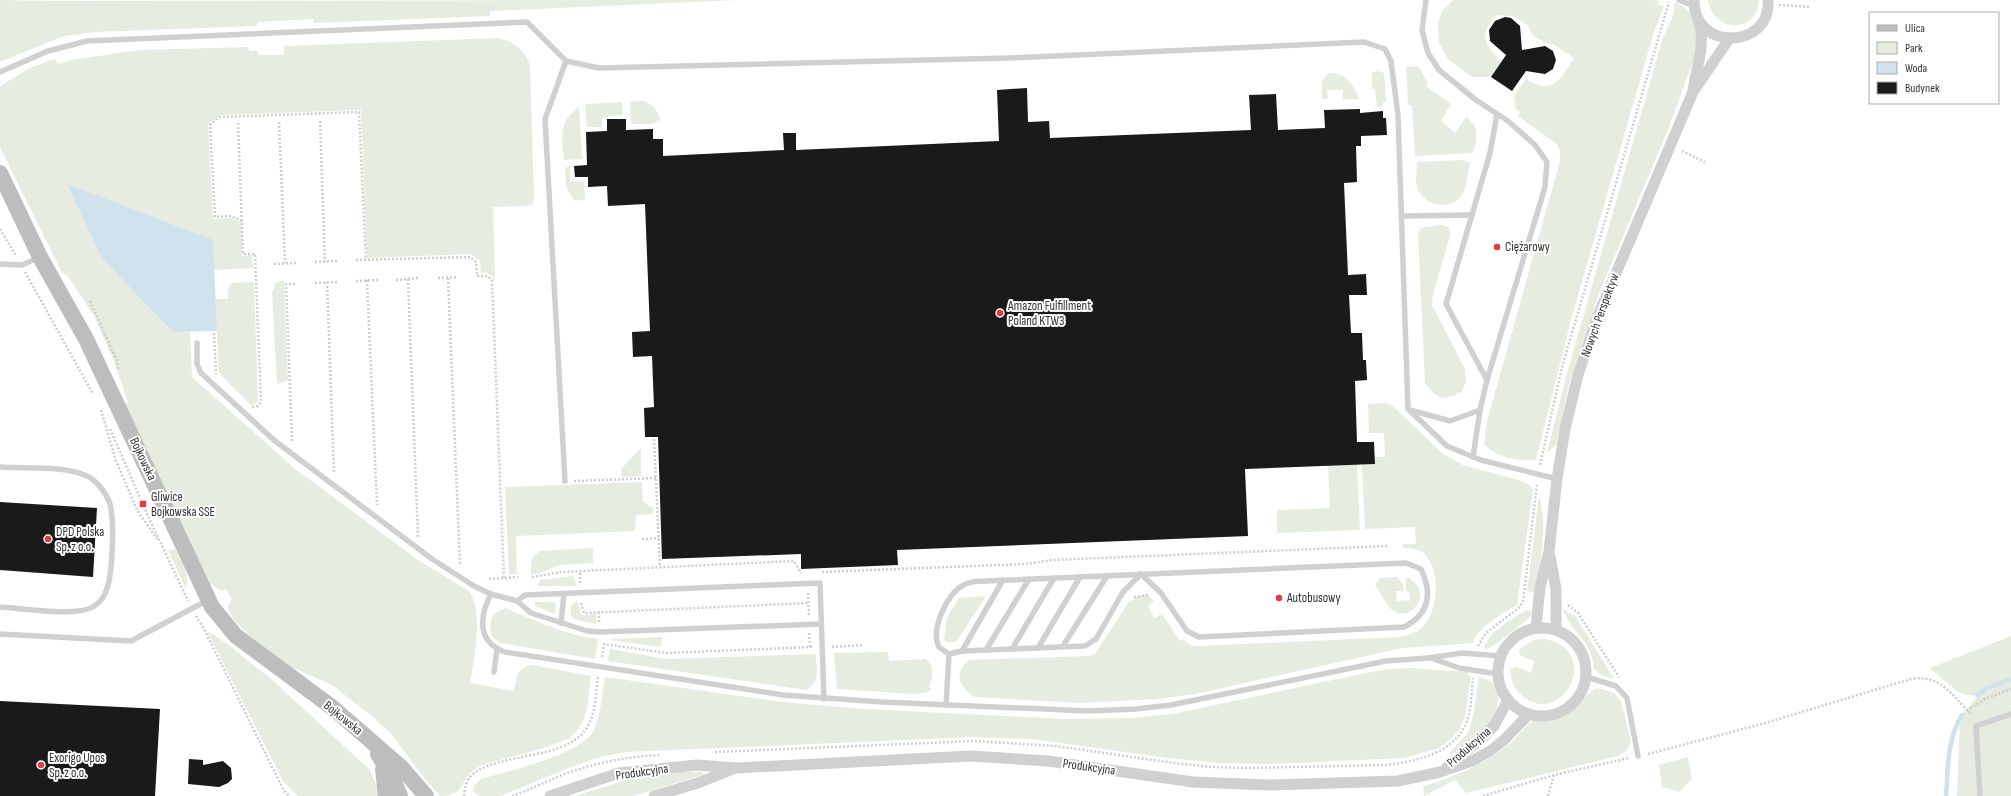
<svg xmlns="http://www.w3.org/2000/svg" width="2011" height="796" font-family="'Sofia Sans Condensed',sans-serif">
	<rect width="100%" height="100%" fill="#fff"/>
	<g fill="#e6ecdf">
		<path d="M0,0L52,1L738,0L490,11V16L314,23L313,19L258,22L257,26L95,32L64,36L0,62Z"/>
		<path d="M1453,0H1651L1659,1L1658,5L1664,6L1653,35L1571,320L1536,460C1519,461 1495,458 1484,444L1487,421L1560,161V151L1557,144L1518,116L1520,112L1516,109L1514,96L1526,79C1553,96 1560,80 1574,58L1553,44L1546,43L1532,35L1528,25L1512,16L1497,15C1477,35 1485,44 1501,62L1491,77H1472L1448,59L1439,43L1438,24L1442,11Z"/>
		<path d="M1708,0H1759C1758,33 1713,34 1708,0Z"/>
		<path d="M1675,2L1685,8L1693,16L1698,28L1695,56L1669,127L1600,291L1569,384L1556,445L1547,453L1566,377L1663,37L1672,19Z"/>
		<path d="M499,38C515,43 523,48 530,65L534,199L533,204L527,206L493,207L495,278L486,272L481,273L480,262L471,254L367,258L361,110L220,115L208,124L213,219L230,218L241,223L242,256L252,255L253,268L214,270L212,240L67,185L173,332H190L192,377L294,468L418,560L469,591C484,611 474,659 470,683L514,691C516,678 517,668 532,665L591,676C587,702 591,718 570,738C549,748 525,753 503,759C493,762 482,764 474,770C459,780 466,796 440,796L425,779L392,735L373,717L332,685L275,660L234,620L229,611L228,606L232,599L226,589L221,591L208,582L123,405L128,402L114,361L94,316L68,276L62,273L0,147V86L30,68L55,59L58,64L71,60L139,50L248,47L249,51H257L258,55H284V46Z"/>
		<path d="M1418,66L1428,83L1426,86L1451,104L1441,121L1455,133L1466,117C1480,126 1477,139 1473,153L1415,156L1412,106L1408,104L1406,67Z"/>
		<path d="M1377,71L1384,73L1386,102H1383V106L1377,107L1375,89H1372V73Z"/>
		<path d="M1329,73C1345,72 1354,85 1359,99H1343V90H1327L1328,99H1322V81Z"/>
		<path d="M644,101C653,105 658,110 660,120L651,124H631L630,102Z"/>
		<path d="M622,102L623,115L602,117V127H587L585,104Z"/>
		<path d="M579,107L582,159L564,160C562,138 558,121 579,107Z"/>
		<path d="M1463,160L1470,163C1468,172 1467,185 1463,193C1454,212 1423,207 1417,187C1415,180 1417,169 1417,162Z"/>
		<path d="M570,166V181H584L585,199L575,201L568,191L566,185L565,168Z"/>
		<path d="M1441,225L1448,227L1451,233L1433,294L1432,305L1465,369L1466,381L1462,391C1444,402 1437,400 1425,383L1418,235L1421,228Z"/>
		<path d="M284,280L288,380L277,384L272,292L276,283Z"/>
		<path d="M254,282L258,402L251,405L219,373L215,299H228V289L232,283Z"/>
		<path d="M1385,403L1394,407L1443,454L1463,465L1522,481L1531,486L1533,490L1517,605C1505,612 1475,629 1473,643L1402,648L1195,694L1157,699L1080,703L974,697C959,687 953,673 969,660L1088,656L1095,654L1130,600L1132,601C1137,593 1149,593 1154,601L1148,606L1154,618L1162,614L1180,641L1183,639L1190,645L1196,646L1401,637C1410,635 1419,632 1425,624C1439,607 1441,564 1421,551C1415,548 1409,548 1403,548V544H1416L1415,527L1365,529L1362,465L1375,464V457H1385L1384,433H1369L1368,404Z"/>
		<path d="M641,448V476L621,477V469Z"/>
		<path d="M1357,464L1360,530L1277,533V510L1330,508L1328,465Z"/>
		<path d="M642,482L643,502L653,508V514L636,515L635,531L516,536L517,574H509L505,487Z"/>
		<path d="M1539,496C1548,528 1540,561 1536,593L1527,591Z"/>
		<path d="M593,548V563L559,565L538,574H531C531,563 530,557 540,551Z"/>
		<path d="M175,549C181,561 190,575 186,589L168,550Z"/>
		<path d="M573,576L577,586H537L540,580Z"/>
		<path d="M1397,577L1403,585V591H1396L1397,601L1410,600L1409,592L1406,591V577C1437,591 1410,626 1391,609C1385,603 1380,592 1375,585L1380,578Z"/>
		<path d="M986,596L956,642H947L944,640L947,618L959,598Z"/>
		<path d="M577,600L582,615L596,614V624L574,619L571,615V606Z"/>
		<path d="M535,602H556L555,614L535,606Z"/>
		<path d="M505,608C535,620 566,636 598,639L595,659L501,643L492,637C488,623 490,613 505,608Z"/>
		<path d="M1563,609L1576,617L1614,679L1603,676L1594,669C1592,639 1572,635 1563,609Z"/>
		<path d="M1526,610L1533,612L1529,618L1495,645L1484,650C1487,632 1511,620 1526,610Z"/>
		<path d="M207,631C230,643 247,662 269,677L370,770L381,796H298L283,781Z"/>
		<path d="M2011,636V679L1987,688L2011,680V796H1957L1960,717L1980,694C1962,702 1942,678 1930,668Z"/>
		<path d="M663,637L660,647L611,640V639Z"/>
		<path d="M1545,639C1603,651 1563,726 1525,698C1515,691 1511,682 1510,669L1517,667L1531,673L1534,661L1521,656L1518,650L1534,640Z"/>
		<path d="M610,649L666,659L816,654C816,669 821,682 806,690L608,661Z"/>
		<path d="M888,652L889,661L926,659C934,666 934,676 929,686L932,690L925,693L915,694L837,689L834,653Z"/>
		<path d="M1412,668L1468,672V676H1471L1465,717L1460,729L1451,739L1439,748L1404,758L1271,764L1219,763L1168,758L1032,739L972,737L627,752L600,757L571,767L501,796H480L473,792L474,786L481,779C506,772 587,753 595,728C601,712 602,693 605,677L782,702L865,709L1065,719L1131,718L1173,714L1361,674L1389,669Z"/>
		<path d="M1479,677C1514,685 1495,722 1476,739C1467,746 1458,751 1447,756L1468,733L1473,717Z"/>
		<path d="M1598,688L1614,693L1621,701L1631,741L1627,750L1618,756L1466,793L1455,780L1424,796L1423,787C1452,777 1482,766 1507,746C1516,739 1522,729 1531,722C1539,716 1555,720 1568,712C1579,706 1587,691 1598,688Z"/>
		<path d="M1688,757L1692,779L1679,792L1662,787L1659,765Z"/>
		<path d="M674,772H703V775L633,796H575L626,780Z"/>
	</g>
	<path fill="#cfe2ee" d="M67,184L213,240L217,331L173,332L102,258Z"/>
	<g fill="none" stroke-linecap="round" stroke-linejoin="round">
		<g stroke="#cfe2ee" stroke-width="4.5">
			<path d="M1977,695L1987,688L2011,679"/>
			<path d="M1946,796C1948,768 1947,739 1962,715"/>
		</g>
	</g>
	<g fill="#1a1a1a">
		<path d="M1505,17L1511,18L1520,26L1522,50L1545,46L1553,51L1556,60L1553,69L1545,74L1526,71L1512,91L1491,77L1506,55L1490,41L1489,30L1495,21Z"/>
		<path d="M1027,88L1028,122L1049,121L1050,138L1251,130L1249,95L1276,94L1278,130L1325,128L1324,110L1360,109V113L1383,111V118H1386L1387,135L1361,136V146H1356L1357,182L1344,183L1348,275L1366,274L1367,295H1349L1351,333H1362L1363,360H1366L1367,380L1355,381L1357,442H1374L1375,464L1245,469L1248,536L897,550L898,565L801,569V554L662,559L658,437H645L644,408L654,407L652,356L633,357L632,332L650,331L645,204L608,206L607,186L588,187V177H575L574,166L587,165L586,132L607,131V119H626V130L653,129V139H663V156L784,150L783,133H796V150L999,141L997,90Z"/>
		<path d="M0,502L97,508L93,577L0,570Z"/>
		<path d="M0,701L160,709L155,796H0Z"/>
		<path d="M189,759L203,760V765L223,761L231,768L232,779L228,783L219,787L188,784Z"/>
	</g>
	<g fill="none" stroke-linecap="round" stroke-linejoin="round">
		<g stroke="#cdcdcd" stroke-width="2.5" stroke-dasharray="2 2" stroke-linecap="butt">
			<path d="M1779,5L1811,7"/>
			<path d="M320,121L325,262"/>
			<path d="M279,122L285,263"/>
			<path d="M238,123L243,254H255L261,402L258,406L252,407"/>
			<path d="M1682,151L1705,162"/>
			<path d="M242,221L230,216L215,217L210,125L219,117L359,112L366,260"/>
			<path d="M0,229L16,256"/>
			<path d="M356,260L470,257L476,262L477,276H487L492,280L504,579"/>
			<path d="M315,262L337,261"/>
			<path d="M274,264L296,263"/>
			<path d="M25,272L93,394"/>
			<path d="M438,278L458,277"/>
			<path d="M448,278L460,565"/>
			<path d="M408,279L418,537"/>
			<path d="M367,280L377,505"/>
			<path d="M396,280L419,278"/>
			<path d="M356,281L378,280"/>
			<path d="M327,282L334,474"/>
			<path d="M315,283L338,282"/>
			<path d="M90,301L117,361L118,369"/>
			<path d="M214,333L216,374"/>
			<path d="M101,410L116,461L137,510L157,539"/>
			<path d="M110,429L148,516L188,601"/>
			<path d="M654,439L660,567"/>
			<path d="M292,441L286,284H296"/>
			<path d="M1540,465L1562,367L1669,2"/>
			<path d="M574,481L656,478"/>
			<path d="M642,539L659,538"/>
			<path d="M822,572L1025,564L1052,560L1388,546"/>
			<path d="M532,577L561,572L794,561L801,573"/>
			<path d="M489,579L518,577"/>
			<path d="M580,583V572"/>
			<path d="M808,593L809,615"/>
			<path d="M1134,597L1148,595"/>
			<path d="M581,603L584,613L809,603"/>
			<path d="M1568,605L1578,613L1619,677"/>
			<path d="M599,612V624"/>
			<path d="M196,616L204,629L284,791L290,796"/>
			<path d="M809,633L810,647"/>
			<path d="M1478,646L1486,633L1520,607L1523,601L1537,484"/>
			<path d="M832,647L862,645"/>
			<path d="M602,657L604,644L666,653L813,647"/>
			<path d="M1967,711L1985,699L2011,689"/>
			<path d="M715,752L974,741L1056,746L1174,763L1212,767L1249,768L1386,765C1417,761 1454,754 1467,721C1472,708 1471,692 1473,678"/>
			<path d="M1648,754L1762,724L1911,679C1942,674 1952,696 1972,715"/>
			<path d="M464,796C465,788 466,779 473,774C501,752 565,760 586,729C596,715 596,692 598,676"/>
			<path d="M512,796C531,790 548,780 567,773C597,763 628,756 660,755"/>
			<path d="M1483,796L1554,775L1629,758"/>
			<path d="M1548,796L1554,775"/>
		</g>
		<g stroke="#d0d0d0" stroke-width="5.5">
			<path d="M1426,0L1422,30L1428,53L1439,70L1476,100L1508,121L1535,145L1547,162L1545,187L1487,380L1480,410L1473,457"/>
			<path d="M1679,0L1694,6"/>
			<path d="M0,72L48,51L87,41L527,22L566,61L599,68L1008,58L1364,42L1385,49L1391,61L1398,115L1408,409L1447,446L1481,460L1557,479"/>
			<path d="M1401,216L1472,215"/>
			<path d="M0,264L22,265L38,258"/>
			<path d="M197,343V364L201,373L275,441L432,559L474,586L491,594L517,601L531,613L587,631L600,632L821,624"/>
			<path d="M1487,380L1446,304L1490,153L1497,114"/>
			<path d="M1410,410L1450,421L1480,410"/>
			<path d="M0,467C26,469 63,465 87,476C96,480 105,492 109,501C115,516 113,575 106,591C104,598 99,603 93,607C76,617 21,608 0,607"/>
			<path d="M565,481L545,119L566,61"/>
			<path d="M986,581C978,581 969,581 962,586C947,594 930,630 939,647C941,649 946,652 949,654L962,651L1085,646L1096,639L1123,592L1141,574L1161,593L1187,631L1199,637L1404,627C1429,614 1433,594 1421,569L1406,563L986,581"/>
			<path d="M491,594C479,617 477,642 505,652L783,695L882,702L1088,711L1136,709L1171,705L1386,661L1428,658L1462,653L1501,656"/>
			<path d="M517,601L525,595L820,583L824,699"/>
			<path d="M561,623L564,594"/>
			<path d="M0,634L131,641L208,600"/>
			<path d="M1063,646L1107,576"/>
			<path d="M1038,648L1080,577"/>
			<path d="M1012,649L1054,578"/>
			<path d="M986,650L1029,579"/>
			<path d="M962,651L1003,580"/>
			<path d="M1431,658L1459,668L1498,674"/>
			<path d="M494,672L497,649"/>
			<path d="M1587,677L1616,686L1627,698L1638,756"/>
			<path d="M946,705L949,654"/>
			<path d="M1980,796L1976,726L2011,714"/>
		</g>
		<g stroke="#d0d0d0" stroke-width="11">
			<path d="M1694,0C1693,52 1772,49 1768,0"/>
			<path d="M1693,91C1696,68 1706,45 1699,22"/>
			<path d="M1550,556L1556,589V629"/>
			<path d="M1536,627L1540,588L1549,551L1557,479L1565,429L1578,375L1597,318L1693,92L1729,39"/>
			<circle cx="1542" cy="672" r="44"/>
			<path d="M1447,767L1482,738L1494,726L1508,700"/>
			<path d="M550,796L619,773L697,765L736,768L971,756L1048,761L1193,782L1269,785L1398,781L1440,772L1472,761L1490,751L1504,740L1529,714"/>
			<path d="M654,796L698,783L733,769"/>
		</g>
		<g stroke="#bdbdbd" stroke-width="16">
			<path d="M0,173L40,257L86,339L212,607L236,636L333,708L401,767L426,796"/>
			<path d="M378,754L391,775L400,796"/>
			<path d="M383,769L386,796"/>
		</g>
	</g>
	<g fill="#e63946" stroke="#fff" stroke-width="1.5">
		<circle cx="1497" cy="247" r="4"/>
		<circle cx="1000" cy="313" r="4"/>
		<rect x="139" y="500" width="8" height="8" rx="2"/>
		<circle cx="48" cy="539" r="4"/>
		<circle cx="1279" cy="598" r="4"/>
		<circle cx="41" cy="765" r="4"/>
	</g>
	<g text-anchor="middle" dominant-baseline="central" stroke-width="4" stroke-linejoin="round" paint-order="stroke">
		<g font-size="13" fill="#333" stroke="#fff" text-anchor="start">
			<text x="1505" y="247">Ciężarowy</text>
			<text x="1008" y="306">Amazon Fulfillment<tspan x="1008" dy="15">Poland KTW3</tspan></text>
			<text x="151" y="497">Gliwice<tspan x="151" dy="15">Bojkowska SSE</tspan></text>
			<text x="56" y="532">DPD Polska<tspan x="56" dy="15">Sp. z o.o.</tspan></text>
			<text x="1287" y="598">Autobusowy</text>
			<text x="49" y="758">Exorigo Upos<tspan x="49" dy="15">Sp. z o.o.</tspan></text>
		</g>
		<g font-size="13" fill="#333" stroke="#fff">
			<text transform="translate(1600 315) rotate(-70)">Nowych Perspektyw</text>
			<text transform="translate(143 459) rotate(65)">Bojkowska</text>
			<text transform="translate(343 718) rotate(39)">Bojkowska</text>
			<text transform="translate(1469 747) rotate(-41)">Produkcyjna</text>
			<text transform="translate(1089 767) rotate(8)">Produkcyjna</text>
			<text transform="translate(642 772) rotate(-8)">Produkcyjna</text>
		</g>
	</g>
	<rect x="1869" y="12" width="130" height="92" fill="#ffffff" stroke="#adadad"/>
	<rect x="1877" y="25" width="20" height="6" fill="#bdbdbd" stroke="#adadad"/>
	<text x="1905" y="32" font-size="12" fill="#333333">Ulica</text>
	<rect x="1877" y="42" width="20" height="12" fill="#e6ecdf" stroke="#adadad"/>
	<text x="1905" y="52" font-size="12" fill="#333333">Park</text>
	<rect x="1877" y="62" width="20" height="12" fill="#cfe2ee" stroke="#adadad"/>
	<text x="1905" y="72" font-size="12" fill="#333333">Woda</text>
	<rect x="1877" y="82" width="20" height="12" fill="#1a1a1a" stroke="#adadad"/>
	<text x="1905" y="92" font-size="12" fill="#333333">Budynek</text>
</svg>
